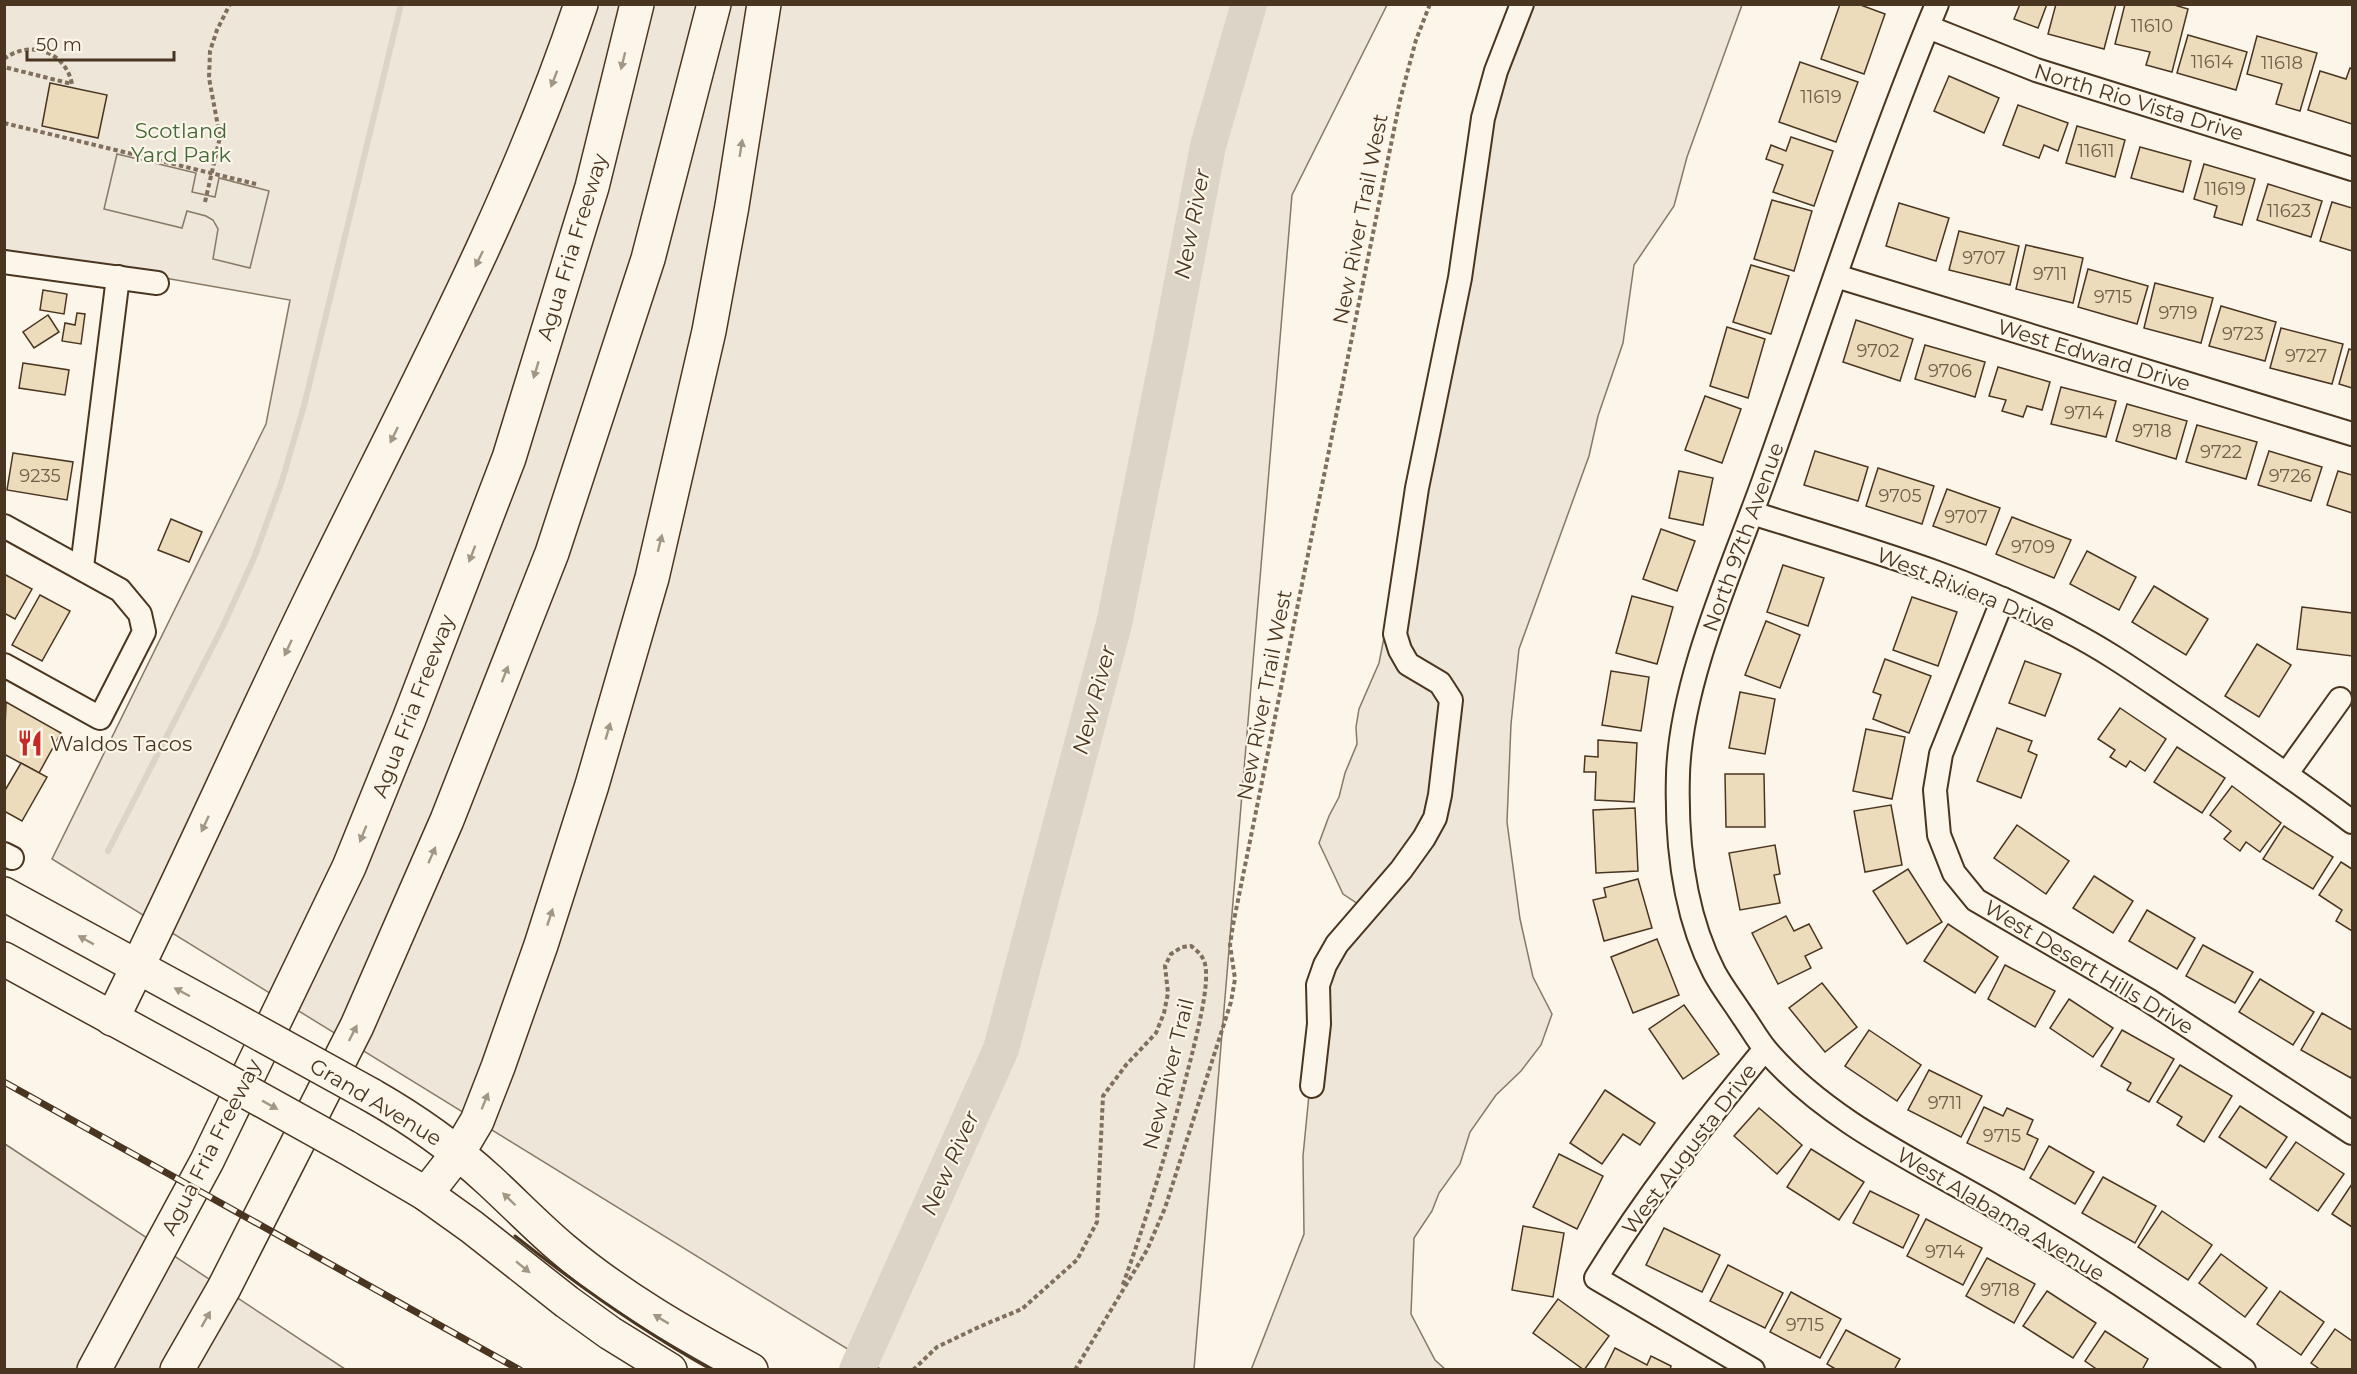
<svg xmlns="http://www.w3.org/2000/svg" width="2357" height="1374" font-family="Montserrat,sans-serif">
	<rect width="100%" height="100%" fill="#fbf6e9"/>
	<g fill="#ede6d9" stroke="#887966" stroke-width="1.5">
		<path d="M4,5H1387L1292,195L1194,1369H880L52,859L266,424L290,300L5,250Z"/>
		<path d="M1525,5H1742L1687,157L1674,206L1634,265L1623,343L1598,416L1589,456L1519,649L1511,724L1507,822L1520,919L1533,977L1552,1014L1541,1045L1521,1071L1496,1095L1470,1132L1460,1164L1439,1193L1432,1211L1414,1238L1411,1314L1435,1360L1445,1369L1251,1370L1304,1234L1303,1156L1319,992L1358,904L1343,894L1319,843L1329,816L1339,797L1345,773L1357,744L1356,727L1359,709L1379,663L1483,134Z"/>
		<path d="M5,1144L345,1369H5Z"/>
	</g>
	<path fill="#ede7d9" stroke="#887966" stroke-width="1.5" d="M117,154L196,173L192,192L215,197L219,178L269,191L250,268L213,259L218,229L213,220L206,216L187,211L182,228L104,209Z"/>
	<g fill="none" stroke-linecap="round" stroke-linejoin="round">
		<path stroke="#dcd4c6" stroke-width="6" d="M108,851L222,628L254,558L282,481L305,402L401,4"/>
		<path stroke="#dcd4c6" stroke-width="36" d="M857,1370L1001,1049L1114,624L1170,345L1208,146L1249,4"/>
	</g>
	<g fill="#ecdcbc" stroke="#4a3520" stroke-width="1.5">
		<path d="M1840,4H1858L1885,14L1864,74L1821,59Z"/>
		<path d="M2020,4H2047L2038,28L2014,19Z"/>
		<path d="M2056,4H2116L2104,49L2048,34Z"/>
		<path d="M2125,4H2171L2188,9L2172,72L2146,65L2150,52L2115,44Z"/>
		<path d="M2188,35L2247,52L2236,90L2177,73Z"/>
		<path d="M2257,36L2317,53L2300,111L2276,104L2282,84L2247,74Z"/>
		<path d="M1800,62L1858,82L1836,142L1779,122Z"/>
		<path d="M2350,68L2352,69V124L2308,110L2320,71L2346,79Z"/>
		<path d="M1949,76L1999,98L1984,133L1934,111Z"/>
		<path d="M50,83L107,95L98,138L42,126Z"/>
		<path d="M2018,105L2068,123L2058,151L2044,145L2039,158L2003,145Z"/>
		<path d="M2077,126L2125,140L2115,177L2066,163Z"/>
		<path d="M1791,137L1833,151L1814,206L1773,192L1783,165L1766,159L1771,145L1786,151Z"/>
		<path d="M2140,147L2191,161L2183,192L2131,178Z"/>
		<path d="M2204,164L2255,179L2242,225L2214,217L2217,206L2194,199Z"/>
		<path d="M2268,184L2322,201L2311,237L2257,220Z"/>
		<path d="M1772,200L1812,211L1794,271L1754,259Z"/>
		<path d="M2332,202L2352,208V251L2320,241Z"/>
		<path d="M1899,203L1949,218L1936,261L1886,246Z"/>
		<path d="M1959,231L2019,246L2010,285L1949,270Z"/>
		<path d="M2026,245L2083,258L2073,303L2016,289Z"/>
		<path d="M1751,265L1789,276L1771,334L1733,322Z"/>
		<path d="M2088,269L2148,286L2137,324L2078,307Z"/>
		<path d="M2155,283L2213,298L2201,343L2144,328Z"/>
		<path d="M43,290L67,294L64,314L40,310Z"/>
		<path d="M2221,306L2276,322L2265,361L2209,346Z"/>
		<path d="M77,313L85,314L81,344L62,341L65,323L75,325Z"/>
		<path d="M48,315L59,332L34,348L23,332Z"/>
		<path d="M1856,320L1913,339L1900,381L1843,362Z"/>
		<path d="M1727,327L1765,339L1748,398L1710,386Z"/>
		<path d="M2281,328L2343,344L2332,384L2270,368Z"/>
		<path d="M1925,345L1985,362L1975,397L1915,379Z"/>
		<path d="M2349,349L2352,350V388L2339,384Z"/>
		<path d="M23,363L69,370L65,395L19,388Z"/>
		<path d="M1998,367L2050,382L2042,410L2027,406L2023,417L2002,411L2006,400L1989,396Z"/>
		<path d="M2061,387L2116,401L2106,437L2051,424Z"/>
		<path d="M1705,396L1741,409L1722,463L1685,450Z"/>
		<path d="M2127,404L2187,421L2176,459L2116,441Z"/>
		<path d="M2197,425L2257,442L2246,479L2186,462Z"/>
		<path d="M1815,451L1868,467L1858,501L1804,485Z"/>
		<path d="M2269,451L2322,467L2311,501L2258,485Z"/>
		<path d="M13,453L73,462L67,500L7,490Z"/>
		<path d="M1878,468L1934,486L1922,524L1866,506Z"/>
		<path d="M1679,471L1713,478L1703,525L1669,518Z"/>
		<path d="M2338,471L2352,475V513L2327,505Z"/>
		<path d="M1947,489L2000,508L1986,545L1933,526Z"/>
		<path d="M2012,517L2071,540L2054,578L1996,554Z"/>
		<path d="M171,519L202,532L189,562L158,550Z"/>
		<path d="M1661,529L1695,541L1677,591L1643,579Z"/>
		<path d="M2087,551L2136,577L2119,610L2070,584Z"/>
		<path d="M1783,565L1824,578L1808,626L1767,612Z"/>
		<path d="M4,574L32,589L15,619L4,613Z"/>
		<path d="M2154,586L2208,619L2186,655L2132,622Z"/>
		<path d="M40,595L70,611L42,661L12,645Z"/>
		<path d="M1632,596L1673,607L1657,664L1616,653Z"/>
		<path d="M1912,597L1957,612L1938,666L1893,650Z"/>
		<path d="M2302,607L2352,613V656L2297,649Z"/>
		<path d="M1766,621L1800,635L1780,688L1745,675Z"/>
		<path d="M2257,644L2291,665L2259,717L2225,696Z"/>
		<path d="M1885,659L1931,676L1909,733L1873,719L1881,695L1873,692Z"/>
		<path d="M2025,661L2061,674L2045,716L2009,703Z"/>
		<path d="M1611,671L1649,677L1641,731L1602,725Z"/>
		<path d="M1740,692L1775,699L1765,754L1729,748Z"/>
		<path d="M6,702L61,733L39,773L4,754Z"/>
		<path d="M2120,708L2166,739L2145,771L2130,761L2126,767L2110,757L2115,750L2098,739Z"/>
		<path d="M1997,728L2032,741L2028,751L2037,755L2021,798L1977,781Z"/>
		<path d="M1866,729L1905,737L1892,799L1853,791Z"/>
		<path d="M1598,740L1637,743L1634,802L1595,800L1596,772H1584L1585,756L1598,757Z"/>
		<path d="M2177,747L2225,778L2202,813L2154,782Z"/>
		<path d="M21,763L47,777L22,821L4,811V792Z"/>
		<path d="M1725,774H1764L1765,827H1726Z"/>
		<path d="M2232,786L2281,823L2260,852L2246,842L2240,851L2224,839L2231,831L2210,815Z"/>
		<path d="M1891,805L1902,865L1865,872L1854,811Z"/>
		<path d="M1635,808L1638,871L1596,873L1593,810Z"/>
		<path d="M2017,825L2069,861L2046,894L1994,858Z"/>
		<path d="M2284,826L2333,857L2313,889L2263,859Z"/>
		<path d="M1775,845L1780,874L1774,875L1780,903L1740,910L1729,853Z"/>
		<path d="M2341,862L2352,869V931L2336,921L2342,910L2319,895Z"/>
		<path d="M1908,869L1942,922L1907,944L1873,891Z"/>
		<path d="M2094,876L2133,901L2113,933L2073,908Z"/>
		<path d="M1638,879L1652,928L1604,941L1593,900L1606,897L1604,888Z"/>
		<path d="M2147,910L2195,938L2177,969L2129,941Z"/>
		<path d="M1786,916L1794,931L1809,924L1822,948L1805,956L1811,968L1778,984L1752,933Z"/>
		<path d="M1948,924L1998,957L1975,993L1924,961Z"/>
		<path d="M1657,939L1679,995L1633,1013L1611,957Z"/>
		<path d="M2203,945L2253,972L2235,1003L2186,976Z"/>
		<path d="M2005,965L2055,991L2035,1027L1988,999Z"/>
		<path d="M2260,979L2314,1012L2293,1045L2239,1012Z"/>
		<path d="M1822,983L1857,1027L1825,1052L1789,1008Z"/>
		<path d="M2069,999L2113,1028L2093,1057L2050,1028Z"/>
		<path d="M1684,1005L1719,1054L1683,1079L1649,1029Z"/>
		<path d="M2322,1013L2352,1030V1074L2351,1078L2301,1050Z"/>
		<path d="M1869,1030L1921,1065L1897,1101L1845,1066Z"/>
		<path d="M2122,1030L2174,1059L2149,1102L2127,1090L2131,1083L2101,1066Z"/>
		<path d="M2180,1065L2232,1096L2204,1142L2177,1125L2182,1117L2157,1102Z"/>
		<path d="M1929,1070L1982,1096L1961,1137L1908,1110Z"/>
		<path d="M1605,1090L1655,1123L1640,1145L1623,1134L1602,1164L1570,1143Z"/>
		<path d="M2240,1106L2287,1137L2266,1168L2219,1137Z"/>
		<path d="M1984,1107L2003,1116L2007,1108L2033,1120L2027,1134L2038,1139L2024,1170L1967,1143Z"/>
		<path d="M1759,1108L1802,1145L1777,1174L1734,1136Z"/>
		<path d="M2296,1142L2344,1174L2318,1211L2270,1179Z"/>
		<path d="M2049,1146L2094,1172L2075,1204L2030,1178Z"/>
		<path d="M1811,1149L1864,1182L1839,1220L1787,1187Z"/>
		<path d="M1559,1154L1603,1176L1577,1229L1533,1207Z"/>
		<path d="M2103,1177L2156,1206L2135,1243L2082,1213Z"/>
		<path d="M2352,1184V1227L2332,1214Z"/>
		<path d="M1870,1191L1919,1215L1903,1248L1853,1223Z"/>
		<path d="M2162,1211L2212,1245L2188,1280L2138,1247Z"/>
		<path d="M1926,1219L1982,1248L1963,1285L1907,1256Z"/>
		<path d="M1523,1226L1564,1233L1553,1297L1512,1290Z"/>
		<path d="M1664,1228L1720,1255L1702,1292L1646,1265Z"/>
		<path d="M2221,1254L2267,1288L2245,1317L2199,1283Z"/>
		<path d="M1987,1258L2035,1284L2014,1323L1966,1296Z"/>
		<path d="M1728,1265L1783,1293L1765,1328L1710,1301Z"/>
		<path d="M2047,1291L2096,1323L2073,1358L2023,1326Z"/>
		<path d="M2280,1291L2324,1322L2301,1355L2257,1324Z"/>
		<path d="M1791,1292L1841,1319L1820,1358L1770,1332Z"/>
		<path d="M1558,1299L1609,1336L1584,1370L1533,1333Z"/>
		<path d="M2335,1329L2352,1341V1370H2321L2311,1363Z"/>
		<path d="M1846,1330L1900,1359L1894,1370H1837L1827,1364Z"/>
		<path d="M2105,1331L2148,1359L2142,1370H2098L2085,1361Z"/>
		<path d="M1615,1348L1647,1365L1651,1356L1671,1366L1670,1370H1604Z"/>
	</g>
	<g fill="none" stroke-linecap="round" stroke-linejoin="round">
		<g stroke="#4a3520" stroke-width="26">
			<g id="minor">
				<path d="M1937,4C1873,158 1822,317 1766,474C1734,565 1681,678 1678,774C1676,841 1683,912 1714,972C1722,987 1733,1001 1742,1015C1750,1026 1757,1039 1766,1050C1827,1121 1916,1161 1995,1207C2081,1257 2164,1312 2244,1370"/>
				<path d="M1928,27L2036,70L2352,169"/>
				<path d="M4,262L157,283"/>
				<path d="M1836,276L2352,434"/>
				<path d="M1752,513C1860,547 1970,577 2070,632C2109,652 2145,678 2181,702C2239,741 2296,780 2352,822"/>
				<path d="M4,526L120,590L140,614L144,632L100,718L4,665"/>
				<path d="M82,567L118,277"/>
				<path d="M2003,599L1941,754L1935,790L1939,835L1954,873L1976,900L2148,1000L2352,1133"/>
				<path d="M2287,773L2340,699"/>
				<path d="M4,854L12,858"/>
				<path d="M1312,1086L1319,1024L1318,985L1325,965L1337,944L1401,870L1424,838L1435,818L1440,795L1451,700L1440,683L1408,664L1400,650L1395,634L1417,488L1460,278L1483,118L1496,71L1522,4"/>
				<path d="M1753,1370L1596,1278C1646,1196 1704,1123 1765,1049"/>
			</g>
		</g>
		<g stroke="#4a3520" stroke-width="36">
			<g id="highway">
				<path d="M4,894L226,1015"/>
				<path d="M4,959L200,1066"/>
				<path d="M112,1019C181,880 244,737 312,597C407,402 512,211 581,4"/>
				<path d="M371,1095C415,1120 452,1146 489,1180C514,1203 537,1227 563,1249C620,1297 685,1334 751,1370"/>
				<path d="M346,1147L426,1194L472,1227L567,1302L610,1333L670,1370"/>
				<path d="M426,1194L458,1153L477,1121L498,1067L541,945L592,785L652,578L709,331L732,206L764,4"/>
				<path d="M94,1370L207,1161L349,867L409,719L509,458L592,187L637,4"/>
				<path d="M177,1370L224,1288L357,1026L447,820L552,553L648,259L714,4"/>
			</g>
		</g>
		<g stroke="#7f6f5c" stroke-width="4" stroke-dasharray="4.5 3" stroke-linecap="butt">
			<path d="M4,59C30,39 66,52 72,84L4,67"/>
			<path d="M4,123L256,184"/>
			<path d="M205,202L220,137L209,78L210,51L217,30L230,4"/>
			<path d="M913,1370L937,1347L981,1326L1022,1309L1077,1260L1097,1222L1103,1096L1126,1065L1156,1033L1164,1013L1168,993L1165,966L1171,954L1182,947L1191,946C1198,951 1203,956 1205,964C1210,984 1197,1033 1192,1054C1172,1133 1150,1210 1122,1287"/>
			<path d="M1075,1370L1147,1250L1165,1208L1231,1002L1235,979L1230,945L1233,925L1400,100L1416,40L1430,4"/>
		</g>
		<use href="#minor" stroke="#fbf6e9" stroke-width="22"/>
		<use href="#highway" stroke="#fbf6e9" stroke-width="33"/>
		<g stroke="#4a3520" stroke-width="7">
			<path id="rail" d="M4,1082L520,1370"/>
		</g>
		<use href="#rail" stroke="#fbf6e9" stroke-width="4.5" stroke-dasharray="14" stroke-linecap="butt"/>
		<g stroke="#4a3520" stroke-width="36" stroke-linecap="butt">
			<g id="highway-bridge">
				<path d="M226,1015L371,1095"/>
				<path d="M200,1066L346,1147"/>
			</g>
		</g>
		<use href="#highway-bridge" stroke="#fbf6e9" stroke-width="33"/>
		<path stroke="#4a3520" stroke-width="3" d="M515,1236C577,1285 642,1331 712,1370"/>
	</g>
	<defs><path id="oneway-solid" d="M-6-.8H1V-3.2L6.5 0L1 3.2V.8H-6Z" transform="scale(1.5)"/></defs>
	<g fill="#a29684">
		<use href="#oneway-solid" transform="translate(623 61) rotate(104)"/>
		<use href="#oneway-solid" transform="translate(554 79) rotate(111)"/>
		<use href="#oneway-solid" transform="translate(741 148) rotate(-81)"/>
		<use href="#oneway-solid" transform="translate(479 259) rotate(116)"/>
		<use href="#oneway-solid" transform="translate(536 370) rotate(107)"/>
		<use href="#oneway-solid" transform="translate(394 435) rotate(116)"/>
		<use href="#oneway-solid" transform="translate(660 543) rotate(-76)"/>
		<use href="#oneway-solid" transform="translate(472 554) rotate(111)"/>
		<use href="#oneway-solid" transform="translate(288 648) rotate(115)"/>
		<use href="#oneway-solid" transform="translate(505 674) rotate(-69)"/>
		<use href="#oneway-solid" transform="translate(608 731) rotate(-74)"/>
		<use href="#oneway-solid" transform="translate(205 824) rotate(115)"/>
		<use href="#oneway-solid" transform="translate(363 834) rotate(112)"/>
		<use href="#oneway-solid" transform="translate(432 855) rotate(-66)"/>
		<use href="#oneway-solid" transform="translate(550 917) rotate(-72)"/>
		<use href="#oneway-solid" transform="translate(86 940) rotate(-151)"/>
		<use href="#oneway-solid" transform="translate(182 992) rotate(-152)"/>
		<use href="#oneway-solid" transform="translate(353 1033) rotate(-63)"/>
		<use href="#oneway-solid" transform="translate(485 1101) rotate(-68)"/>
		<use href="#oneway-solid" transform="translate(270 1105) rotate(29)"/>
		<use href="#oneway-solid" transform="translate(509 1199) rotate(-136)"/>
		<use href="#oneway-solid" transform="translate(523 1267) rotate(39)"/>
		<use href="#oneway-solid" transform="translate(206 1319) rotate(-60)"/>
		<use href="#oneway-solid" transform="translate(661 1319) rotate(-149)"/>
	</g>
	<defs>
		<g id="restaurant-bare" transform="scale(2.07)"><path d="M-5-6h1v4h1v-4h1v4h1v-4h1v5L-1.5 .5V6h-2V.5L-5-1ZM5-6V6H3V1.5H1.5Q1.5-4 5-6Z" fill="#c62828" stroke="#fbf6e9" stroke-width="2.5" paint-order="stroke"/></g>
	</defs>
	<g fill-rule="evenodd">
		<use href="#restaurant-bare" x="30" y="743"/>
	</g>
	<g text-anchor="middle" dominant-baseline="central" stroke-width="4.5" stroke-linejoin="round" paint-order="stroke">
		<g font-size="18" fill="#725f47">
			<text x="2152" y="26">11610</text>
			<text x="2212" y="62">11614</text>
			<text x="2282" y="63">11618</text>
			<text x="1821" y="97">11619</text>
			<text x="2096" y="151">11611</text>
			<text x="2225" y="189">11619</text>
			<text x="2289" y="211">11623</text>
			<text x="1984" y="258">9707</text>
			<text x="2050" y="274">9711</text>
			<text x="2113" y="297">9715</text>
			<text x="2178" y="313">9719</text>
			<text x="2243" y="334">9723</text>
			<text x="1878" y="351">9702</text>
			<text x="2306" y="356">9727</text>
			<text x="1950" y="371">9706</text>
			<text x="2084" y="413">9714</text>
			<text x="2152" y="431">9718</text>
			<text x="2221" y="452">9722</text>
			<text x="40" y="476">9235</text>
			<text x="2290" y="476">9726</text>
			<text x="1900" y="496">9705</text>
			<text x="1966" y="517">9707</text>
			<text x="2033" y="547">9709</text>
			<text x="1945" y="1103">9711</text>
			<text x="2002" y="1136">9715</text>
			<text x="1945" y="1252">9714</text>
			<text x="2000" y="1290">9718</text>
			<text x="1805" y="1325">9715</text>
		</g>
		<g font-size="21" fill="#4a3520" stroke="#fbf6e9">
			<text transform="translate(2139 102) rotate(17)">North Rio Vista Drive</text>
			<text transform="translate(1360 219) rotate(-79)">New River Trail West</text>
			<text transform="translate(572 247) rotate(-73)">Agua Fria Freeway</text>
			<text transform="translate(2094 355) rotate(17)">West Edward Drive</text>
			<text transform="translate(1743 537) rotate(-70)">North 97th Avenue</text>
			<text transform="translate(1966 589) rotate(22)">West Riviera Drive</text>
			<text transform="translate(1264 695) rotate(-79)">New River Trail West</text>
			<text transform="translate(413 706) rotate(-69)">Agua Fria Freeway</text>
			<text transform="translate(2089 967) rotate(31)">West Desert Hills Drive</text>
			<text transform="translate(1168 1074) rotate(-76)">New River Trail</text>
			<text transform="translate(376 1102) rotate(31)">Grand Avenue</text>
			<text transform="translate(211 1147) rotate(-63)">Agua Fria Freeway</text>
			<text transform="translate(1689 1149) rotate(-53)">West Augusta Drive</text>
			<text transform="translate(2001 1214) rotate(31)">West Alabama Avenue</text>
		</g>
		<g font-size="21" fill="#436837" stroke="#fbf6e9">
			<text x="181" y="130">Scotland<tspan x="181" dy="24">Yard Park</tspan></text>
		</g>
		<g font-size="21" fill="#4a3520" stroke="#fbf6e9" text-anchor="start">
			<text x="50" y="743">Waldos Tacos</text>
		</g>
		<g font-size="22" font-style="italic" fill="#4a3520" stroke="#fbf6e9">
			<text transform="translate(1192 224) rotate(-79)">New River</text>
			<text transform="translate(1094 700) rotate(-75)">New River</text>
			<text transform="translate(950 1163) rotate(-66)">New River</text>
		</g>
	</g>
	<rect width="2357" height="1374" fill="none" stroke="#4a3520" stroke-width="12"/>
	<path d="M27 51v9h147v-9" fill="none" stroke="#4a3520" stroke-width="3"/>
	<text x="36" y="51" font-size="18" fill="#4a3520" stroke="#fbf6e9" stroke-width="4.5" paint-order="stroke">50 m</text>
</svg>
